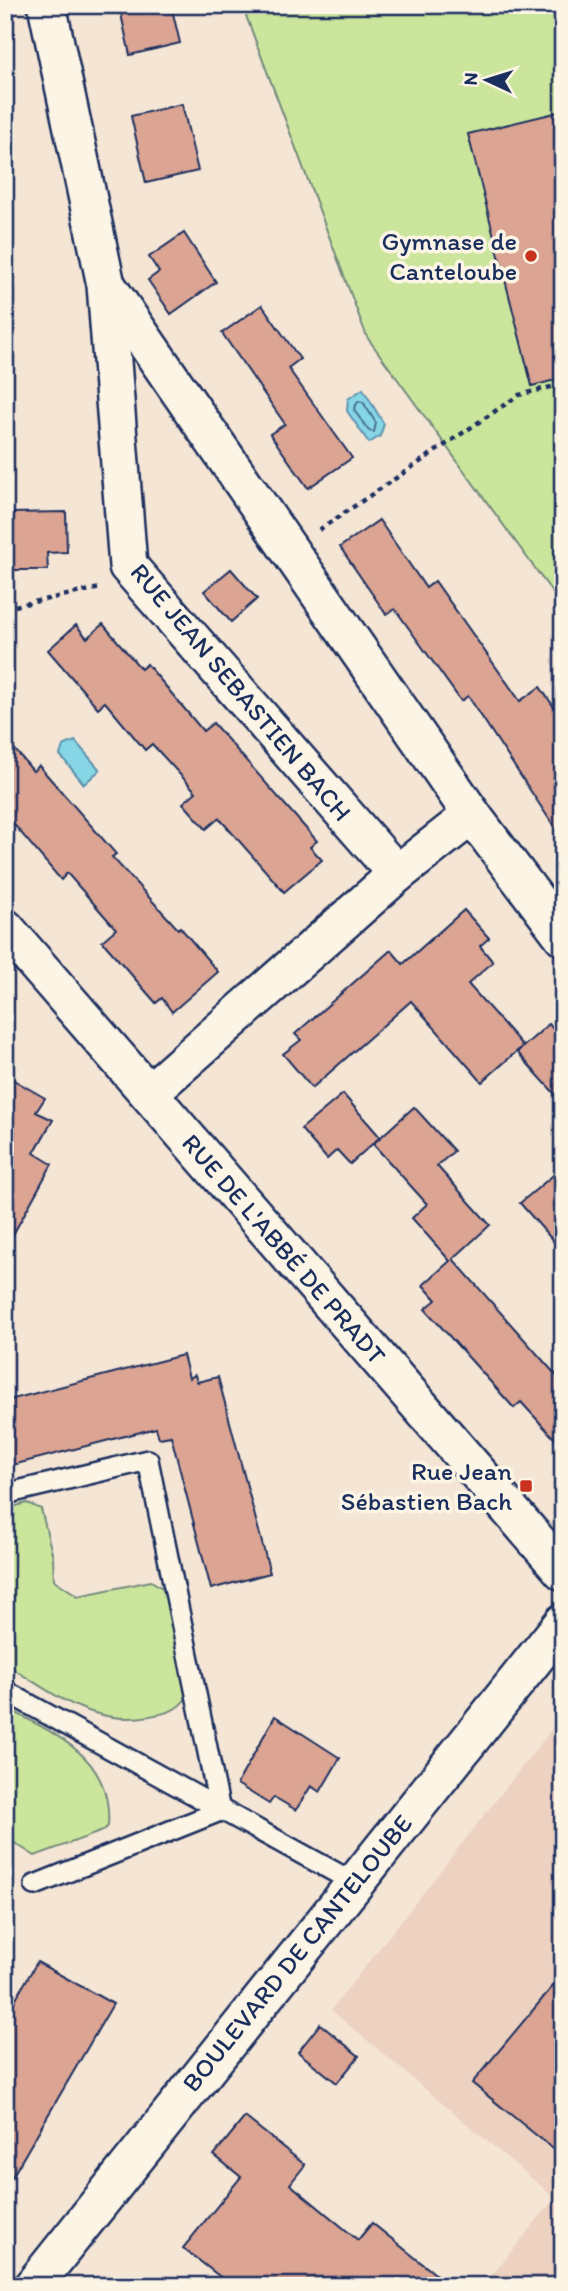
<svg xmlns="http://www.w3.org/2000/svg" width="568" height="2291" font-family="Itim,sans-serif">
	<rect width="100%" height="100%" fill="#f5e5d5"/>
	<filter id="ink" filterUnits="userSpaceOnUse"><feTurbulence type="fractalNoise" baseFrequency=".0143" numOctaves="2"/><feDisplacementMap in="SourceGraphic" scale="14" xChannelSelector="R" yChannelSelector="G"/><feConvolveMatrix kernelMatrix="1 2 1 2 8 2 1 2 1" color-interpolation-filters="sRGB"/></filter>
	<g filter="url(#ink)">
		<path fill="#edd2c1" d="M563,1715V2286H483L555,2198L331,2010Z"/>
		<g fill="#cbe69c" stroke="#738a7d" stroke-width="2">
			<path d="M242,5H563V607L367,337Z"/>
			<path d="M27,1503L41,1509L53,1557L54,1580L78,1596L151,1581L164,1589L187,1697C177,1711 167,1713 150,1716C92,1727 53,1693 5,1664V1509Z"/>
			<path d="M5,1707C58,1736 113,1757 108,1826L103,1831L35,1856L5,1837Z"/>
		</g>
		<g fill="#87d6e5" stroke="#5c93af" stroke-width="2">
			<path d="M363,389L384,424L380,436L369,443L347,411L348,399Z"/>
			<path d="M75,741L100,770L84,784L60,755L63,746Z"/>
		</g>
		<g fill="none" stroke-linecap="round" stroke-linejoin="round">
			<path stroke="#467294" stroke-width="2" d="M358,401L363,402L376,423L374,432L369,431L354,410Z"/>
		</g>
		<g fill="#dba493" stroke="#1b2f5e" stroke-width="2">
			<path d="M119,5H171L180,43L130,55Z"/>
			<path d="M182,104L198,171L146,183L131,116Z"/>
			<path d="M563,111V378L532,386L468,134Z"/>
			<path d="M184,233L216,282L171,314L148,280L159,272L149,257Z"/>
			<path d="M262,305L300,359L288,368L352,458L308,488L270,434L285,424L222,333Z"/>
			<path d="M66,512L67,552L47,553L48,570H12L10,513Z"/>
			<path d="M379,520L426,588L435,581L520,701L540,687L563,720V840L468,696L461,701L395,609L386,614L340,547Z"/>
			<path d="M231,569L257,599L231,622L204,591Z"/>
			<path d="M103,624L141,669L147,664L203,731L213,723L317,841L310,847L322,860L284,892L219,818L206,829L183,803L196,792L152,744L145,750L105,702L98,708L48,650L76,625L87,638Z"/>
			<path d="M5,738L33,771L39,766L116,854L112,857L178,929L180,927L218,972L172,1012L162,998L156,1003L102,941L116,929L67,873L61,880L5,814Z"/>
			<path d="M464,910L489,938L480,946L493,962L468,984L523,1046L482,1082L411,1001L312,1088L283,1054L301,1040L295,1034L391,950L403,964Z"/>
			<path d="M549,1024L563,1041V1103L517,1052Z"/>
			<path d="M5,1075L45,1098L36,1112L53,1120L34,1153L52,1164L5,1249Z"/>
			<path d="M343,1094L380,1137L350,1164L337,1150L327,1159L301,1129Z"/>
			<path d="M414,1107L454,1151L437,1166L490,1225L453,1259L563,1383V1448L521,1402L514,1408L425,1309L436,1300L423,1285L450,1261L412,1218L427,1204L373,1144Z"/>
			<path d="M563,1167V1252L520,1203Z"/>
			<path d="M183,1355L189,1378L195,1375L197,1382L218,1377L270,1573L211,1589L171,1436L159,1438L156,1428L5,1467V1401Z"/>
			<path d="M275,1716L340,1758L320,1792L311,1786L296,1810L274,1797L269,1804L237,1784Z"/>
			<path d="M37,1962L113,2004L5,2189V2017Z"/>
			<path d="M563,1974V2157L472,2083Z"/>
			<path d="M320,2024L359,2056L337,2083L298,2052Z"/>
			<path d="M245,2117L305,2165L290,2184L358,2240L372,2223L450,2286H232L183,2248L241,2177L214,2155Z"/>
		</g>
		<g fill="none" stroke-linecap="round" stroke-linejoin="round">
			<g stroke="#1b2f5e" stroke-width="24">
				<g id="lane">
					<path d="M5,1494L148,1460L220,1811L35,1885"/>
					<path d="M5,1691L353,1882"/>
				</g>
			</g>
			<g stroke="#1b2f5e" stroke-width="42">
				<g id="street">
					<path d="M47,5L106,285L128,566L397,874"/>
					<path d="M107,286L472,815L563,936"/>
					<path d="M5,928L563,1571"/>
					<path d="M149,1093L397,874L472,815"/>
					<path d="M33,2286L563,1623"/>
				</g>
			</g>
			<g stroke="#1b2f5e" stroke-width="4.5" stroke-dasharray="5 5" stroke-linecap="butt">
				<path d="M319,530L519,395L563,384"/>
				<path d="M5,608L100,588"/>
			</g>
			<use href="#lane" stroke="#fcf5e5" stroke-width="19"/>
			<use href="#street" stroke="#fcf5e5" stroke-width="37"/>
		</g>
	</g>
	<g fill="#c8321e" stroke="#fcf5e5" stroke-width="2.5">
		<circle cx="531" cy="256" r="7"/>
		<rect x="519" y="1479" width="14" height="14" rx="3.5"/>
	</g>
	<g text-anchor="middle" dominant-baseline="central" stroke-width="7" stroke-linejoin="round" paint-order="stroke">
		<g font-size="26" fill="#1b2f5e" stroke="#fcf5e5" text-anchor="end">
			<text x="517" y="241">Gymnase de<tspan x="517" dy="30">Canteloube</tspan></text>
			<text x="512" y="1471">Rue Jean<tspan x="512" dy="30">Sébastien Bach</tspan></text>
		</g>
		<g font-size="26" fill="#1b2f5e" stroke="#fcf5e5">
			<text transform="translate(241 692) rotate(50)">RUE JEAN SEBASTIEN BACH</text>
			<text transform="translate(284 1249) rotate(49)">RUE DE L'ABBÉ DE PRADT</text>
			<text transform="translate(297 1953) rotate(-51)">BOULEVARD DE CANTELOUBE</text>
		</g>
	</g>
	<rect width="568" height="2291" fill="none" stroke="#fcf5e5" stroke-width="28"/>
	<rect x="14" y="14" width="540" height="2263" fill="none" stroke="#1b2f5e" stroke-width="2.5" filter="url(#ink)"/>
	<g transform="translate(487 80) rotate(274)" stroke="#fcf5e5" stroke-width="5" paint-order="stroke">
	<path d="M0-5L12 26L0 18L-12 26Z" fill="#1b2f5e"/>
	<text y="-10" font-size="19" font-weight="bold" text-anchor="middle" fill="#1b2f5e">N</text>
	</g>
</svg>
